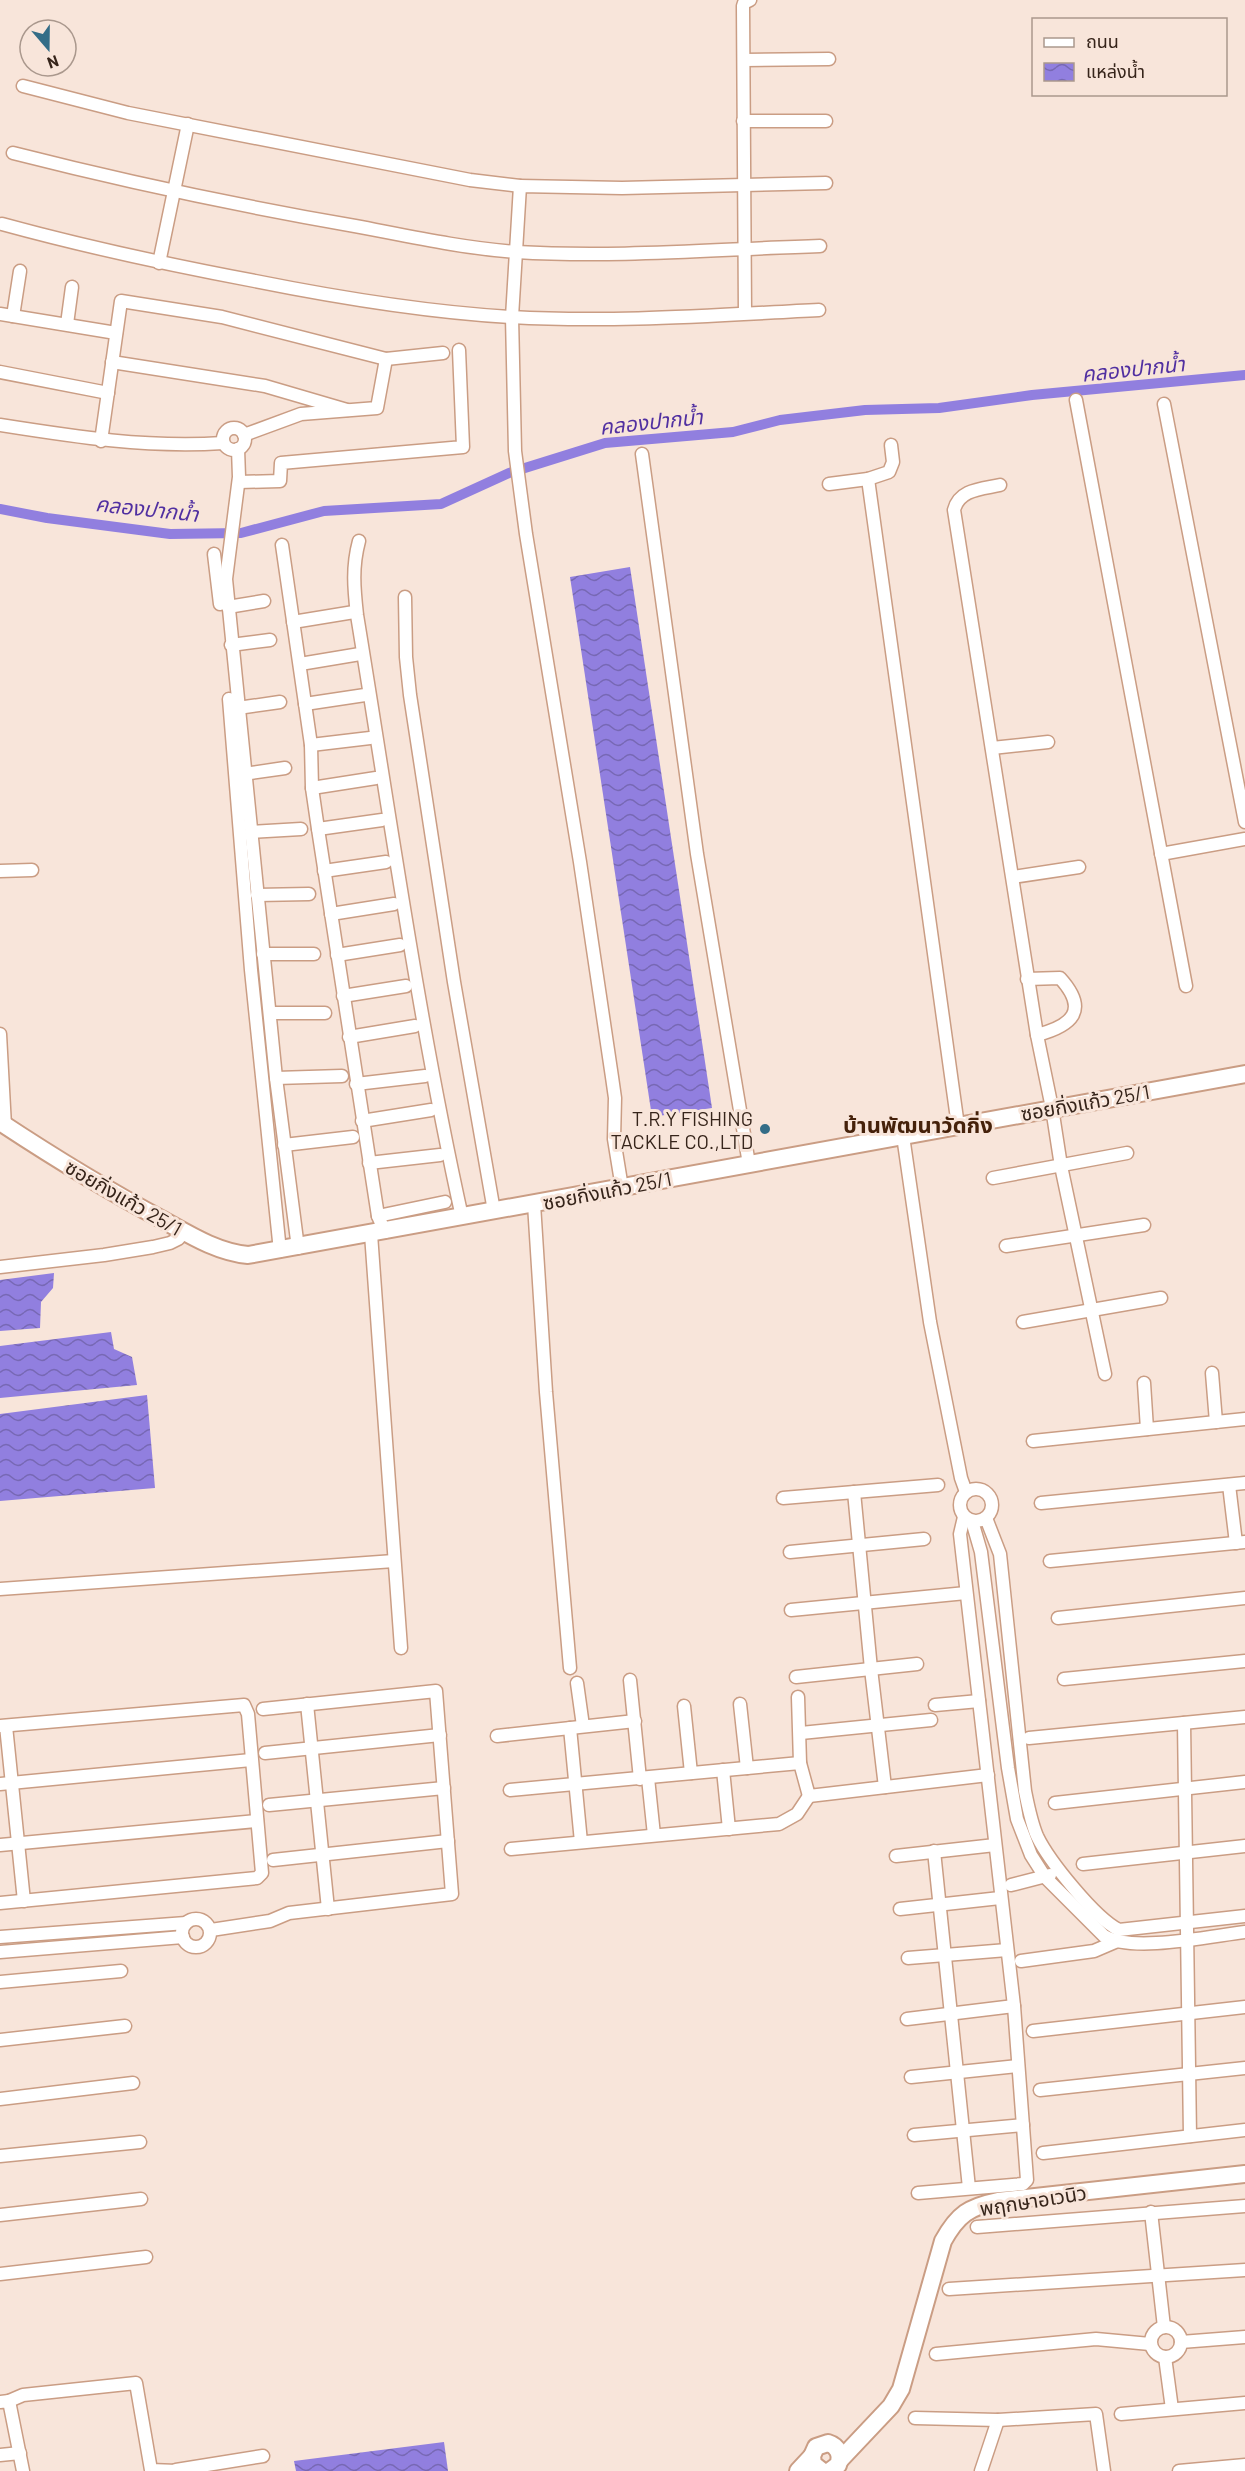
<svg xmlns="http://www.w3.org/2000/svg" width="1245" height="2471" font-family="Barlow,'Noto Sans Thai',sans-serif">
	<defs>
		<pattern id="water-waves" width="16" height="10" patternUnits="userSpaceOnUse" patternTransform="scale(1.5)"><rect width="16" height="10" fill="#917fdf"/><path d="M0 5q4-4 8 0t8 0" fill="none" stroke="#7768b4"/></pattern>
	</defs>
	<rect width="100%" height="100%" fill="#f8e5da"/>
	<g fill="url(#water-waves)">
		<path d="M630,567L712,1108L652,1117L570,577Z"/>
		<path d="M54,1273L53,1288L41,1302L40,1328L0,1331V1280Z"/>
		<path d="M111,1332L114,1349L132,1357L137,1385L0,1398V1346Z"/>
		<path d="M147,1395L155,1488L0,1501V1414Z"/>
		<path d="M444,2442L448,2471H296L294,2461Z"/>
	</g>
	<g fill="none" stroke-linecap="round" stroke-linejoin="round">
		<path stroke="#917fdf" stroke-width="10" d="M0,509L47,518L170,534L241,533L324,511L441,504L509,473L605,443L733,432L780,420L865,410L939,408L1032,395L1245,375"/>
		<g stroke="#ca9d84" stroke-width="15">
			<g id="street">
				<path d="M744,60L829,59"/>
				<path d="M23,86L128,113L470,180L520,186"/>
				<path d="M743,121H826"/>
				<path d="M13,153C127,182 240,206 355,226C408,236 462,248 516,252C618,258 719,249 820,246"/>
				<path d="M2,224C86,247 170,265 255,281C340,298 424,312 511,317C613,323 717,315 819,310"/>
				<path d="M159,263L188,124"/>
				<path d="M745,313L743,6L744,3L750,0"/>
				<path d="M0,314L116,333"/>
				<path d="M13,316L20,271"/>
				<path d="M67,324L72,287"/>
				<path d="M112,362L265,386L347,410"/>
				<path d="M0,372L108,393"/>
				<path d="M1076,400L1186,986"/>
				<path d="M1164,404L1245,822"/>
				<path d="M0,425C76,437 147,448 223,443"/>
				<circle cx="234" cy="439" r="11"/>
				<path d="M244,435L301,414L377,408L386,359"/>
				<path d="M101,441L121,301L222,317L386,359L443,353"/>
				<path d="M238,449L239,477L226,579L276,1078L298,1248"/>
				<path d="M642,454L697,854L749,1164"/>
				<path d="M868,479L958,1126"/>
				<path d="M239,482L280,481L281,463L463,447L459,350"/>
				<path d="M829,484L868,479L889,472L893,462L891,445"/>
				<path d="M1000,485C982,489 959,489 954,510L1037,1035L1052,1108L1061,1166L1105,1374"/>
				<path d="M359,541C352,567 354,588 357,615C390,816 418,1018 462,1217"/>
				<path d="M282,545L311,745L312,788L318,829L378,1216L385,1232"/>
				<path d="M214,554L220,604"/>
				<path d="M405,597L406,657L410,695L454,982L494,1211"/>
				<path d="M228,607L264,601"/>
				<path d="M293,622L354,612"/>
				<path d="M231,645L270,640"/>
				<path d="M300,664L360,654"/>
				<path d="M229,699L251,970L280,1251"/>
				<path d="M305,704L365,695"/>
				<path d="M238,708L280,702"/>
				<path d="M311,745L370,738"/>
				<path d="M992,748L1048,742"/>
				<path d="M244,774L285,768"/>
				<path d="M312,788L376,778"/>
				<path d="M318,829L382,820"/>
				<path d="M251,832L301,829"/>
				<path d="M1161,854L1245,839"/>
				<path d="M0,871L32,870"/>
				<path d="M324,871L386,862"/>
				<path d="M1013,877L1079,867"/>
				<path d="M257,895L309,894"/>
				<path d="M331,914L394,904"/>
				<path d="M263,954H314"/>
				<path d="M337,955L400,945"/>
				<path d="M1027,979L1060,978C1090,1011 1071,1026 1037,1035"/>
				<path d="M343,996L406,986"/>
				<path d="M270,1013H325"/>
				<path d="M0,1034L5,1126"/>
				<path d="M349,1037L415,1026"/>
				<path d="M276,1078L342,1076"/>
				<path d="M356,1084L425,1076"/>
				<path d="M362,1121L431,1110"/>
				<path d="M903,1136L930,1322L961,1478L966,1492"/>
				<path d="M284,1145L353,1137"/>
				<path d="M369,1163L440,1155"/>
				<path d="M993,1178L1127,1153"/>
				<path d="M622,1188L614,1139L615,1098L612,1077L580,862L526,534L515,451L512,317L520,186L622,188L826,183"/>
				<path d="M534,1204L546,1392L570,1668"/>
				<path d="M378,1216L445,1202"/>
				<path d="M371,1234L401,1648"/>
				<path d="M1006,1246L1144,1225"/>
				<path d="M0,1267L104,1255L153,1247L170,1243L178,1239L184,1232"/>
				<path d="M1023,1322L1161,1298"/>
				<path d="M1212,1373L1216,1422"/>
				<path d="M1144,1383L1147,1429"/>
				<path d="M1033,1441L1245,1419"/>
				<path d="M1229,1485L1236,1543"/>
				<circle cx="976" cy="1505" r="16"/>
				<path d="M854,1492L871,1669L885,1787"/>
				<path d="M783,1498L938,1485"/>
				<path d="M1041,1503L1245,1483"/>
				<path d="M986,1518L1000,1554L1025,1791C1028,1806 1031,1822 1037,1836C1049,1861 1095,1918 1119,1930L1245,1916"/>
				<path d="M972,1521L981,1552L1008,1768L1017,1819L1031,1855L1045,1877L1104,1936C1132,1953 1211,1936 1245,1932"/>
				<path d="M790,1552L924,1539"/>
				<path d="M1050,1561L1245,1542"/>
				<path d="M0,1589L394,1561"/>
				<path d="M791,1610L966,1593"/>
				<path d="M1058,1618L1245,1598"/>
				<path d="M796,1677L917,1664"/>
				<path d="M1064,1679L1245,1661"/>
				<path d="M630,1680L640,1779"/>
				<path d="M577,1683L583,1726"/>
				<path d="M798,1697L800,1763L809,1796L988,1775"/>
				<path d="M307,1704L328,1909"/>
				<path d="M740,1704L747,1768"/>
				<path d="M935,1705L979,1701"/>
				<path d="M684,1706L691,1773"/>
				<path d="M1184,1723L1190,2136"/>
				<path d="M0,1726L244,1705L248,1714L262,1873L257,1878L0,1903"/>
				<path d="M6,1726L24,1901"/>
				<path d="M570,1728L581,1842"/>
				<path d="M801,1733L931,1720"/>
				<path d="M497,1736L635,1721"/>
				<path d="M1029,1738L1245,1717"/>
				<path d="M265,1753L440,1735"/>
				<path d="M723,1770L729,1829"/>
				<path d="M648,1778L654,1835"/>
				<path d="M0,1784L251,1760"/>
				<path d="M510,1790L800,1763"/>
				<path d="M1055,1803L1245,1782"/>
				<path d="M269,1805L444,1788"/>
				<path d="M0,1845L257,1821"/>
				<path d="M511,1849L779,1824L797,1814L809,1796"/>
				<path d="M934,1851L969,2188"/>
				<path d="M896,1856L995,1845"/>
				<path d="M273,1860L448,1841"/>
				<path d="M1083,1864L1245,1846"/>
				<path d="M1011,1885L1050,1875"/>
				<path d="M900,1909L1000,1898"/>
				<circle cx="196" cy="1933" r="14"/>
				<path d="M211,1930L270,1921L289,1913L452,1894L436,1691L263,1709"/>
				<path d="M0,1937L186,1923"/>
				<path d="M0,1952L183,1937"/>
				<path d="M908,1958L1007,1950"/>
				<path d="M1021,1961L1094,1951L1115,1942L1116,1940"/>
				<path d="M0,1982L121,1971"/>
				<path d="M907,2019L1014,2006"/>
				<path d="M1033,2031L1245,2007"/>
				<path d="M0,2040L125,2026"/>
				<path d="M911,2077L1018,2066"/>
				<path d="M1040,2090L1245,2068"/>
				<path d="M0,2099L133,2083"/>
				<path d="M914,2135L1023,2125"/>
				<path d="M1043,2153L1245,2130"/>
				<path d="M0,2156L140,2142"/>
				<path d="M918,2193L1023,2184L1027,2180L1014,2006L960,1534L964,1517"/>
				<path d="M1151,2212L1164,2327"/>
				<path d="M0,2215L141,2199"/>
				<path d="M977,2227L1245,2206"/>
				<path d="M0,2274L146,2257"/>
				<path d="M949,2289L1245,2270"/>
				<circle cx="1166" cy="2342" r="15"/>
				<path d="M1181,2342L1245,2337"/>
				<path d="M936,2354L1096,2339L1150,2344"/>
				<path d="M1165,2357L1172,2409"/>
				<path d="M9,2401L23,2395L136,2383L151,2470L177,2471"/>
				<path d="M0,2402L9,2401L23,2471"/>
				<path d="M1121,2414L1245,2403"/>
				<path d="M915,2418L998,2420L1096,2414L1104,2471"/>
				<path d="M0,2455L20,2453"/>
				<path d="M176,2470L263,2456"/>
				<path d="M981,2471L998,2420"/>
				<path d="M1179,2471L1245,2465"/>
			</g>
		</g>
		<g stroke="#ca9d84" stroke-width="20">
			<g id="secondary">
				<path d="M0,1122C53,1157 107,1190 163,1220C190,1235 217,1252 248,1255L1245,1074"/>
				<path d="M840,2460L891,2406L901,2389L943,2241C958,2214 969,2207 998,2201L1245,2174"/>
				<path d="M798,2471L812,2456"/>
				<path d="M822,2471L813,2464L812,2456L816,2447L828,2443C838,2446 842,2455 838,2465L830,2471"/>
			</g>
		</g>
		<use href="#street" stroke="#fff" stroke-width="12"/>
		<use href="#secondary" stroke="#fff" stroke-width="16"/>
	</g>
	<circle fill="#346d87" stroke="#f8e5da" stroke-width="2" cx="765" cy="1129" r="6"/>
	<g text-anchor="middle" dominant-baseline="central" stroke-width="6" stroke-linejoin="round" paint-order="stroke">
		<g font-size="20" fill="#36241a" stroke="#f8e5da">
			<text transform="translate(1085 1102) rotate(-10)">ซอยกิ่งแก้ว 25/1</text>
			<text transform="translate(607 1190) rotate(-11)">ซอยกิ่งแก้ว 25/1</text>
			<text transform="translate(124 1197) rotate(30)">ซอยกิ่งแก้ว 25/1</text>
			<text transform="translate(1033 2200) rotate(-9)">พฤกษาอเวนิว</text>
		</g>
		<g font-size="20" fill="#36241a" stroke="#f8e5da" text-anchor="end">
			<text x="753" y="1118">T.R.Y FISHING<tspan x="753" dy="23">TACKLE CO.,LTD</tspan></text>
		</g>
		<g font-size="21" font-style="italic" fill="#5130a1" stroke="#f8e5da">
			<text transform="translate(1133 368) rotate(-6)">คลองปากน้ำ</text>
			<text transform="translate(651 421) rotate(-6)">คลองปากน้ำ</text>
			<text transform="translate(147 508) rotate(6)">คลองปากน้ำ</text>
		</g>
		<g font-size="22" font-weight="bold" fill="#45210a" stroke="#f8e5da">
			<text x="918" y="1124">บ้านพัฒนาวัดกิ่ง</text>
		</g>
	</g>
	<rect x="1032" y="18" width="195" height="78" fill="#f8e5da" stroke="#aa988d" stroke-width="1.5"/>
	<rect x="1044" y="38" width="30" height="9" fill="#ffffff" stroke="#aa988d" stroke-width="1.5"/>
	<text x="1086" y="48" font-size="18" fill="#36241a">ถนน</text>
	<rect x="1044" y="63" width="30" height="18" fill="url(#water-waves)" stroke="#aa988d" stroke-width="1.5"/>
	<text x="1086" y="78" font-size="18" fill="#36241a">แหล่งน้ำ</text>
	<g transform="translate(48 48) rotate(160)"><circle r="28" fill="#f8e5da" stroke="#aa988d" stroke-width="1.5"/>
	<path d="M0-4.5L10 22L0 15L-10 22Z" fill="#346d87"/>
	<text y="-9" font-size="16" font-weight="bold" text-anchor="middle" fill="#36241a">N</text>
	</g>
</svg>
